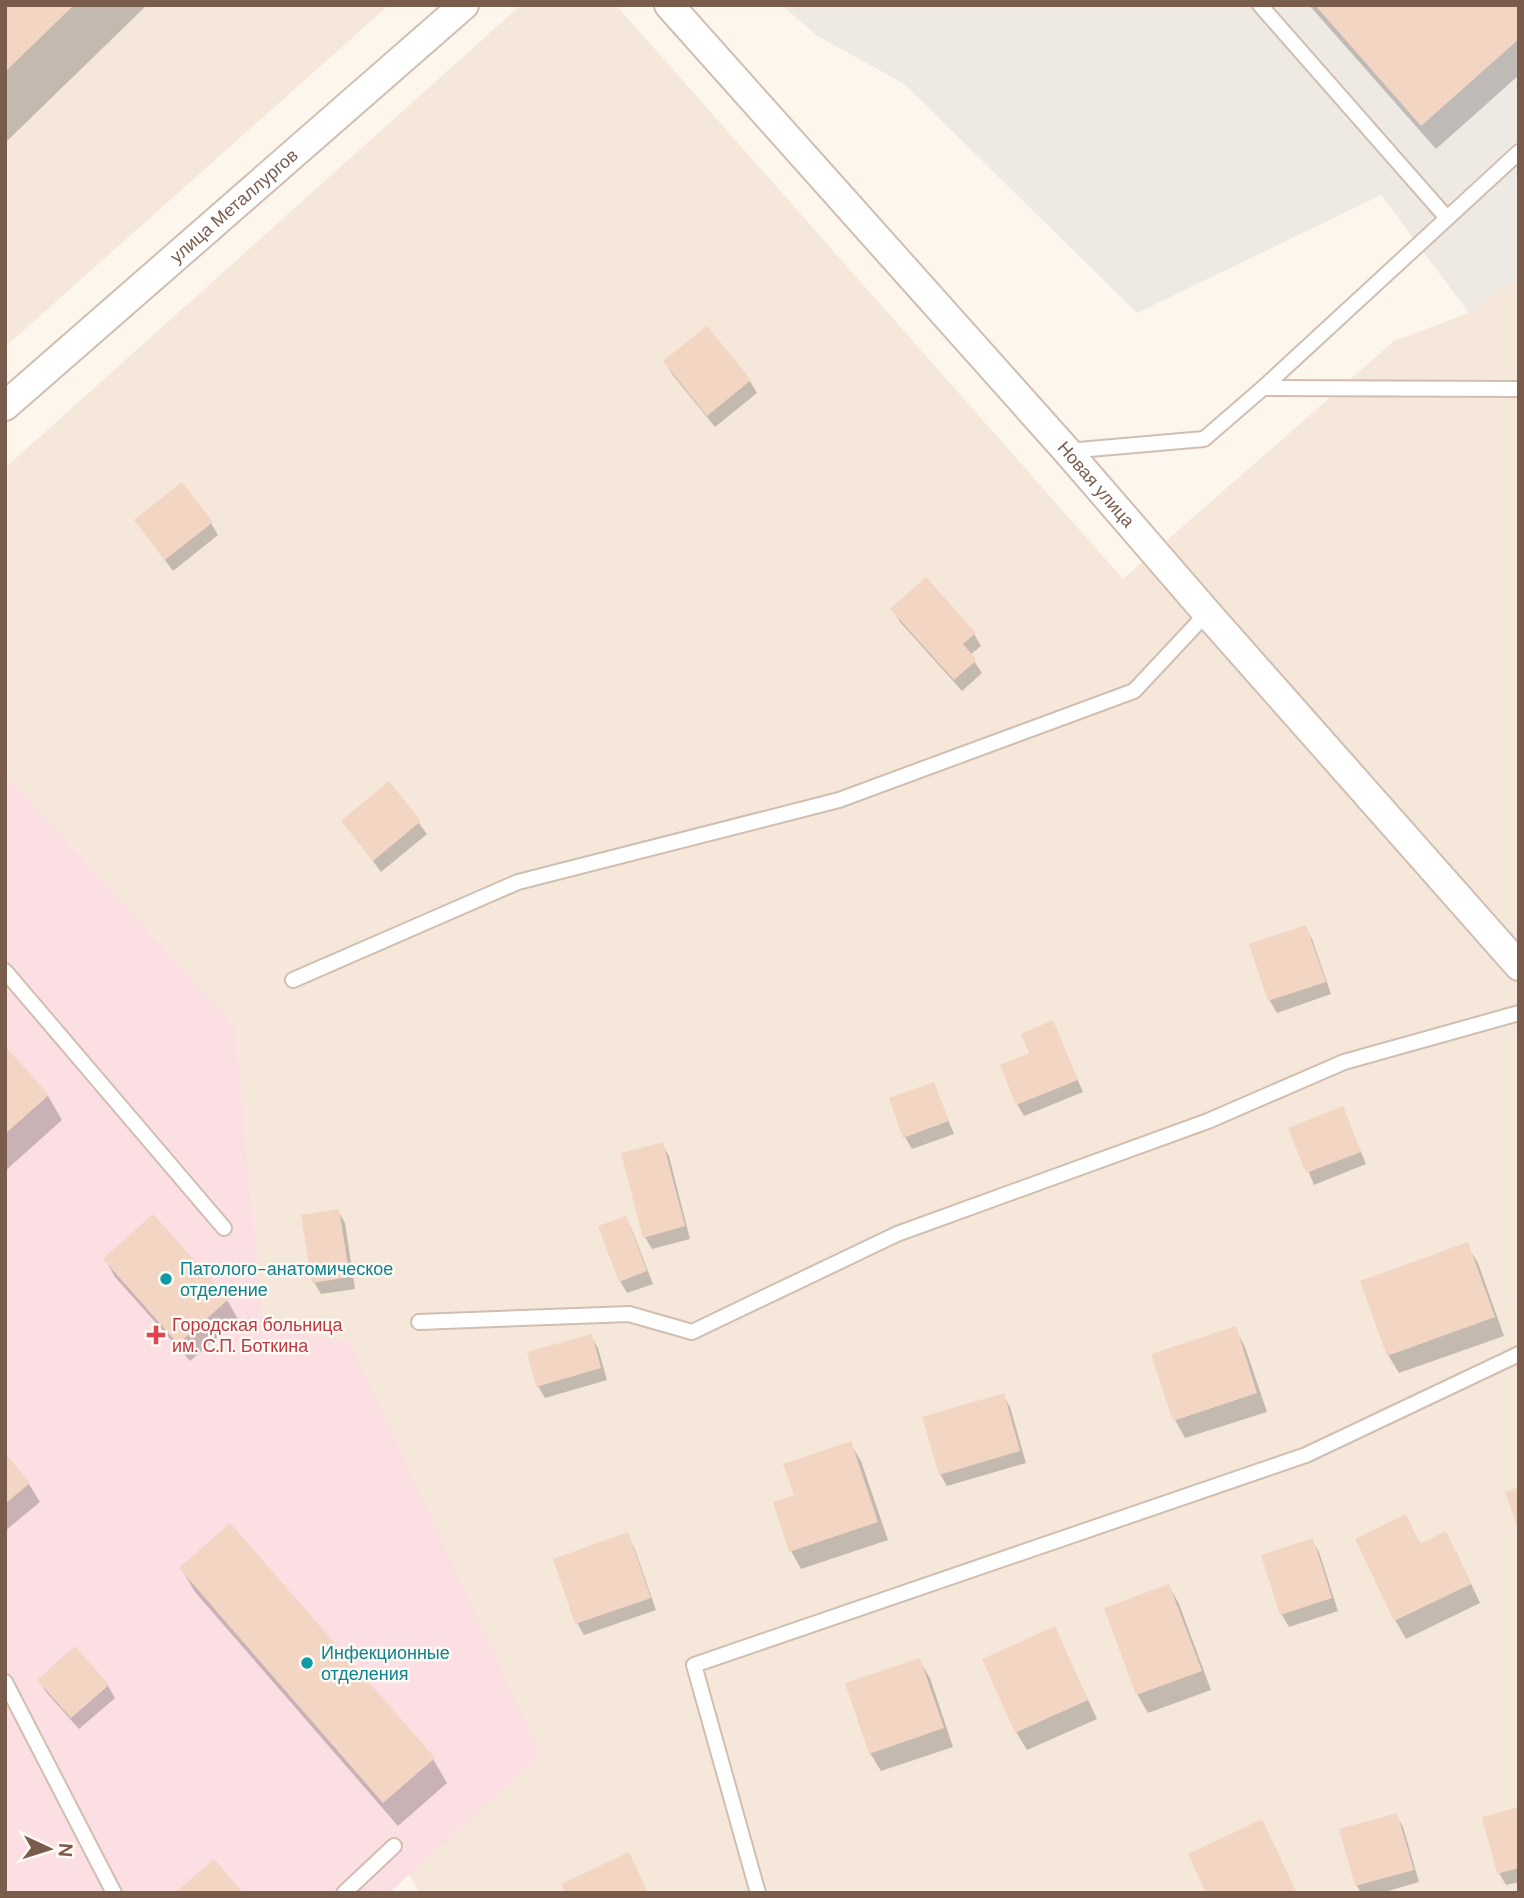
<svg xmlns="http://www.w3.org/2000/svg" width="1524" height="1898" font-family="'DM Sans',sans-serif">
	<rect width="100%" height="100%" fill="#fdf6ec"/>
	<g fill="#f5e8da">
		<path d="M5,5H389L5,347Z"/>
		<path d="M521,5H616L1123,579L1394,341L1469,313L1519,275V1893H419L409,1873L541,1755L264,1329L235,1026L5,773V468Z"/>
	</g>
	<path fill="#efe9e4" d="M782,5H1519V275L1469,313L1381,195L1137,313L904,84L816,35Z"/>
	<path fill="#fbdfe3" d="M5,773L235,1026L264,1328L350,1342L541,1755L389,1893H5Z"/>
	<g fill="#0003">
		<path d="M5,5H147L5,143Z"/>
		<path d="M1309,5H1519V75L1436,149Z"/>
		<path d="M665,362L750,381L757,393L715,427L672,374Z"/>
		<path d="M136,521L211,523L218,535L173,571Z"/>
		<path d="M893,610L974,634L981,646L970,655L982,673L962,691L900,622Z"/>
		<path d="M389,784L427,834L381,872L343,821Z"/>
		<path d="M1305,927L1312,939L1331,994L1277,1013L1270,1001L1251,945Z"/>
		<path d="M1053,1023L1083,1092L1024,1116L1017,1104L1031,1054Z"/>
		<path d="M5,1049L48,1096L62,1120L5,1171Z"/>
		<path d="M933,1084L954,1134L912,1149L905,1137L891,1099Z"/>
		<path d="M1343,1109L1366,1164L1314,1185L1291,1129Z"/>
		<path d="M662,1144L669,1156L690,1239L652,1249L645,1237Z"/>
		<path d="M338,1211L345,1223L355,1289L321,1294L314,1282Z"/>
		<path d="M625,1218L632,1230L653,1284L627,1293L620,1281Z"/>
		<path d="M1467,1245L1478,1263L1504,1336L1399,1373L1388,1355Z"/>
		<path d="M105,1259L227,1300L238,1319L190,1361L115,1277Z"/>
		<path d="M1235,1328L1245,1347L1267,1412L1185,1438L1175,1420Z"/>
		<path d="M591,1336L598,1348L607,1380L545,1398L538,1386Z"/>
		<path d="M1003,1395L1010,1407L1026,1463L947,1486L940,1474Z"/>
		<path d="M850,1443L861,1461L888,1540L801,1569L791,1551L796,1496Z"/>
		<path d="M5,1455L29,1484L40,1502L5,1531Z"/>
		<path d="M1405,1517L1421,1545L1456,1552L1480,1603L1406,1639L1395,1620Z"/>
		<path d="M627,1535L634,1547L656,1610L584,1635L577,1623Z"/>
		<path d="M1312,1540L1319,1552L1338,1611L1289,1627L1282,1615L1263,1556Z"/>
		<path d="M181,1568L433,1759L447,1783L398,1826L195,1592Z"/>
		<path d="M1169,1586L1179,1604L1211,1690L1148,1713L1137,1694Z"/>
		<path d="M1054,1628L1097,1719L1027,1750L1016,1732Z"/>
		<path d="M919,1660L930,1678L953,1747L881,1771L870,1753Z"/>
		<path d="M39,1680L108,1686L115,1698L79,1729L46,1692Z"/>
		<path d="M1519,1809V1882L1506,1885L1499,1873Z"/>
		<path d="M1396,1815L1403,1827L1419,1882L1381,1893H1361L1357,1886L1341,1831Z"/>
	</g>
	<g fill="#f3d5c3">
		<path d="M5,5H74L5,72Z"/>
		<path d="M1315,5H1519V39L1421,126Z"/>
		<path d="M707,326L751,380L707,416L663,361Z"/>
		<path d="M182,482L213,522L165,560L134,520Z"/>
		<path d="M926,577L976,633L963,644L977,660L954,680L890,609Z"/>
		<path d="M389,781L421,821L373,861L341,821Z"/>
		<path d="M1306,925L1326,982L1268,1001L1249,944Z"/>
		<path d="M1053,1020L1078,1080L1016,1105L1000,1065L1029,1053L1021,1034Z"/>
		<path d="M5,1046L49,1095L5,1134Z"/>
		<path d="M934,1082L949,1121L903,1138L889,1098Z"/>
		<path d="M1343,1106L1361,1152L1306,1173L1288,1128Z"/>
		<path d="M663,1142L685,1226L643,1238L621,1153Z"/>
		<path d="M339,1209L350,1277L312,1283L301,1215Z"/>
		<path d="M153,1214L229,1299L178,1344L103,1259Z"/>
		<path d="M626,1216L647,1271L619,1282L598,1226Z"/>
		<path d="M1468,1242L1495,1317L1387,1356L1360,1281Z"/>
		<path d="M1236,1326L1257,1393L1173,1421L1151,1354Z"/>
		<path d="M592,1334L601,1368L536,1387L527,1352Z"/>
		<path d="M1004,1393L1020,1451L939,1475L922,1417Z"/>
		<path d="M851,1441L878,1522L789,1552L773,1502L794,1495L783,1464Z"/>
		<path d="M5,1453L30,1483L5,1504Z"/>
		<path d="M1519,1487V1529H1518L1505,1492Z"/>
		<path d="M1406,1514L1420,1544L1446,1531L1471,1584L1394,1621L1355,1539Z"/>
		<path d="M230,1523L435,1758L383,1803L179,1568Z"/>
		<path d="M628,1532L651,1598L575,1624L553,1559Z"/>
		<path d="M1313,1538L1332,1598L1280,1615L1261,1555Z"/>
		<path d="M1169,1584L1202,1671L1136,1695L1104,1608Z"/>
		<path d="M1055,1626L1088,1700L1015,1733L982,1659Z"/>
		<path d="M75,1646L109,1685L71,1718L37,1680Z"/>
		<path d="M920,1658L944,1728L869,1754L845,1683Z"/>
		<path d="M1519,1807V1868L1497,1874L1482,1817Z"/>
		<path d="M1397,1813L1414,1870L1355,1886L1339,1829Z"/>
		<path d="M1262,1819L1296,1891L1291,1893H1206L1188,1854Z"/>
		<path d="M629,1852L648,1893H565L561,1884Z"/>
		<path d="M214,1859L243,1893H179L177,1891Z"/>
	</g>
	<g fill="none" stroke-linecap="round" stroke-linejoin="round">
		<g stroke="#d1beb0" stroke-width="18">
			<g id="service">
				<path d="M1260,5L1447,218"/>
				<path d="M1263,388L1519,152"/>
				<path d="M1067,451L1204,439L1263,388L1519,389"/>
				<path d="M5,971L224,1228"/>
				<path d="M293,980L518,882L839,800L1134,691L1207,613"/>
				<path d="M419,1322L629,1314L692,1332L897,1234L1208,1121L1344,1062L1519,1013"/>
				<path d="M5,1682L114,1893"/>
				<path d="M344,1893L394,1846"/>
				<path d="M758,1893L694,1665L1306,1455L1519,1354"/>
			</g>
		</g>
		<g stroke="#d1beb0" stroke-width="32">
			<g id="minor">
				<path id="s1" d="M669,5L1067,451L1207,613L1519,966"/>
				<path id="s2" d="M5,406L464,5"/>
			</g>
		</g>
		<use href="#service" stroke="#fff" stroke-width="14"/>
		<use href="#minor" stroke="#fff" stroke-width="28"/>
	</g>
	<g fill="#0f9aa8" stroke="#fffaf3" stroke-width="2.5">
		<circle cx="166" cy="1279" r="7"/>
		<circle cx="307" cy="1663" r="7"/>
	</g>
	<path fill="#e0444e" stroke="#fffaf3" stroke-width="2.5" d="M152.5 1324.5h7v7h7v7h-7v7h-7v-7h-7v-7h7z"/>
	<g text-anchor="middle" dominant-baseline="central" stroke-width="5" stroke-linejoin="round" paint-order="stroke">
		<g font-size="18" fill="#7a5c4d" stroke="#fffaf3">
			<text stroke="none"><textPath href="#s2" startOffset="304">улица Металлургов</textPath></text>
			<text stroke="none"><textPath href="#s1" startOffset="642">Новая улица</textPath></text>
		</g>
		<g font-size="18" fill="#0d838f" stroke="#fffaf3" text-anchor="start">
			<text x="180" y="1269">Патолого-анатомическое<tspan x="180" dy="21">отделение</tspan></text>
			<text x="321" y="1653">Инфекционные<tspan x="321" dy="21">отделения</tspan></text>
		</g>
		<g font-size="18" fill="#be3a42" stroke="#fffaf3" text-anchor="start">
			<text x="172" y="1325">Городская больница<tspan x="172" dy="21">им. С.П. Боткина</tspan></text>
		</g>
	</g>
	<rect width="1524" height="1898" fill="none" stroke="#7a5c4d" stroke-width="14"/>
	<g transform="translate(49 1849) rotate(94)" stroke="#fffaf3" stroke-width="5" paint-order="stroke">
	<path d="M0-5L12 26L0 18L-12 26Z" fill="#7a5c4d"/>
	<text y="-10" font-size="19" font-weight="bold" text-anchor="middle" fill="#7a5c4d">N</text>
	</g>
</svg>
